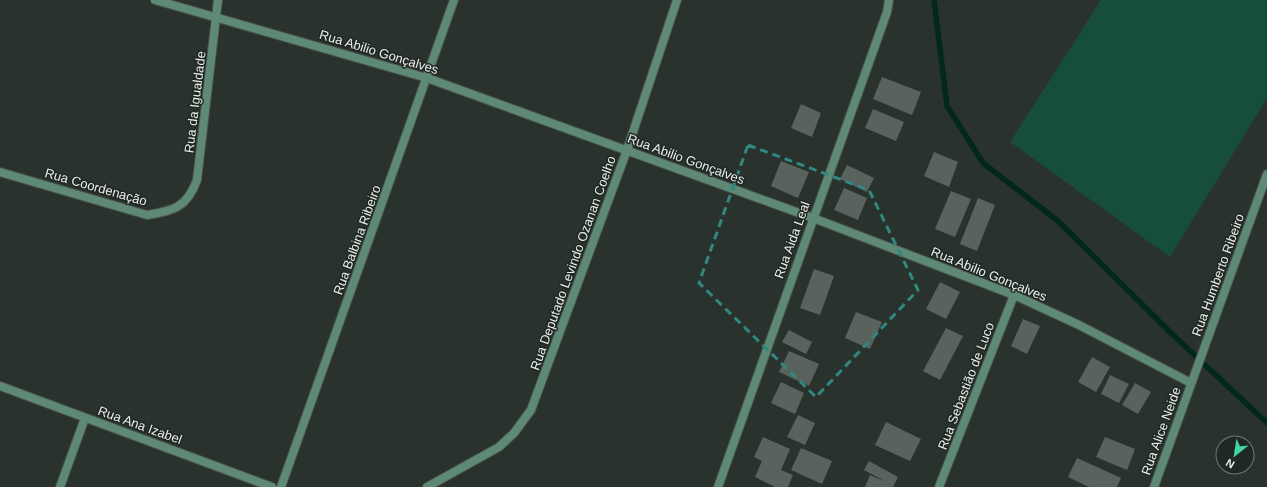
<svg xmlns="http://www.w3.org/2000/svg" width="1267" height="487" font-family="Arial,sans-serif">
	<rect width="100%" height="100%" fill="#2a322e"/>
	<path fill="#164e3a" d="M1101,0H1267V98L1170,257L1010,142Z"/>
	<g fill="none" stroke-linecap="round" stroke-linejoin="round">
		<path stroke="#01281a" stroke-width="5.5" d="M934,0L947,106L983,163L1058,221L1171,333L1267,423"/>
	</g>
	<g fill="#59625d">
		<path d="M882,77L921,92L912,115L873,99Z"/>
		<path d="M801,104L821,113L812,137L791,128Z"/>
		<path d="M873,109L904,122L896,141L865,128Z"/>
		<path d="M934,152L958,162L949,187L924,176Z"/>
		<path d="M781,161L809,172L798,198L771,186Z"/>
		<path d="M847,165L874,178L867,192L840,179Z"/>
		<path d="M844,188L867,198L858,220L834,210Z"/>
		<path d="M951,191L971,199L955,237L935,229Z"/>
		<path d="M978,198L995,205L977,251L960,244Z"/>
		<path d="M814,269L834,276L820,315L800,308Z"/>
		<path d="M940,282L960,292L946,319L926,309Z"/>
		<path d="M856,312L882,322L870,349L845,338Z"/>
		<path d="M1023,319L1040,326L1027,354L1011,346Z"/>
		<path d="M946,328L963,336L940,380L923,371Z"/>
		<path d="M789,330L812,342L806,354L782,342Z"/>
		<path d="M789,351L819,364L809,386L779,372Z"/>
		<path d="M1092,357L1110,367L1096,392L1078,382Z"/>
		<path d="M1110,375L1129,384L1119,403L1101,394Z"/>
		<path d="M781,382L804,393L795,414L771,403Z"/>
		<path d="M1135,383L1151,392L1138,414L1122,405Z"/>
		<path d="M798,415L815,423L805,445L787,437Z"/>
		<path d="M886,422L921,439L910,461L875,445Z"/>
		<path d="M763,437L790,449L781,470L793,475L788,487H775L755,477L762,461L754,457Z"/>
		<path d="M1105,437L1135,449L1127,470L1096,457Z"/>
		<path d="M801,448L832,461L822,484L791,470Z"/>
		<path d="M1077,458L1121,478L1117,487H1089L1068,477Z"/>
		<path d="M869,461L898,477L893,487H865L870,475L886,482L864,470Z"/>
	</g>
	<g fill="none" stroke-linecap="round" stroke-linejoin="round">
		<g stroke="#49504c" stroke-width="10">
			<g id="minor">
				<path d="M155,0L427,78L813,218L1014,295L1079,325L1191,383"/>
				<path d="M0,172L147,215C174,211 187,207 197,180L218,0"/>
				<path d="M0,386L272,487"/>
				<path d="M60,487L85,418"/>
				<path d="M281,487L454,0"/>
				<path d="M427,487L499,447L514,433L531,410L627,150L677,0"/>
				<path d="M718,487L887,12L889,0"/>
				<path d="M939,487L1014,295"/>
				<path d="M1154,487L1267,174"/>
			</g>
		</g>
		<use href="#minor" stroke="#5d8975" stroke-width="8"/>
	</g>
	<path fill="none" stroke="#308881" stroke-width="3" stroke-dasharray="8 5" stroke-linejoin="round" d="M748,145L869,190L918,290L816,397L699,283Z"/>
	<g text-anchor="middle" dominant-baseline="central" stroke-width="3" stroke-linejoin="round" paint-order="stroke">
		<g font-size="13" fill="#e9eeec" stroke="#202824">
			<text transform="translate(379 52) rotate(17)">Rua Abilio Gonçalves</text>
			<text transform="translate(195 102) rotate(-83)">Rua da Igualdade</text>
			<text transform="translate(686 159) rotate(20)">Rua Abilio Gonçalves</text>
			<text transform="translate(96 187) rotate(16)">Rua Coordenação</text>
			<text transform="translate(357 240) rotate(-70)">Rua Balbina Ribeiro</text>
			<text transform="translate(792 240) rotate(-70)">Rua Aida Leal</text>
			<text transform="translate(573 263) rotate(-70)">Rua Deputado Levindo Ozanan Coelho</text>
			<text transform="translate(989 274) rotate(22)">Rua Abilio Gonçalves</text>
			<text transform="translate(1218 275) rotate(-70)">Rua Humberto Ribeiro</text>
			<text transform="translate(966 386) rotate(-69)">Rua Sebastião de Luco</text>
			<text transform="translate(140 425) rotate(20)">Rua Ana Izabel</text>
			<text transform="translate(1161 431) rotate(-70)">Rua Alice Neide</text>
		</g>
	</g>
	<g transform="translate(1235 455) rotate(210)"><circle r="19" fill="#202824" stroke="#707774"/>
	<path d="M0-3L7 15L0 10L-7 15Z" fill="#42d4a1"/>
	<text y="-6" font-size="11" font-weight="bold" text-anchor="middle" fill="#e9eeec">N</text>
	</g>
</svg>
